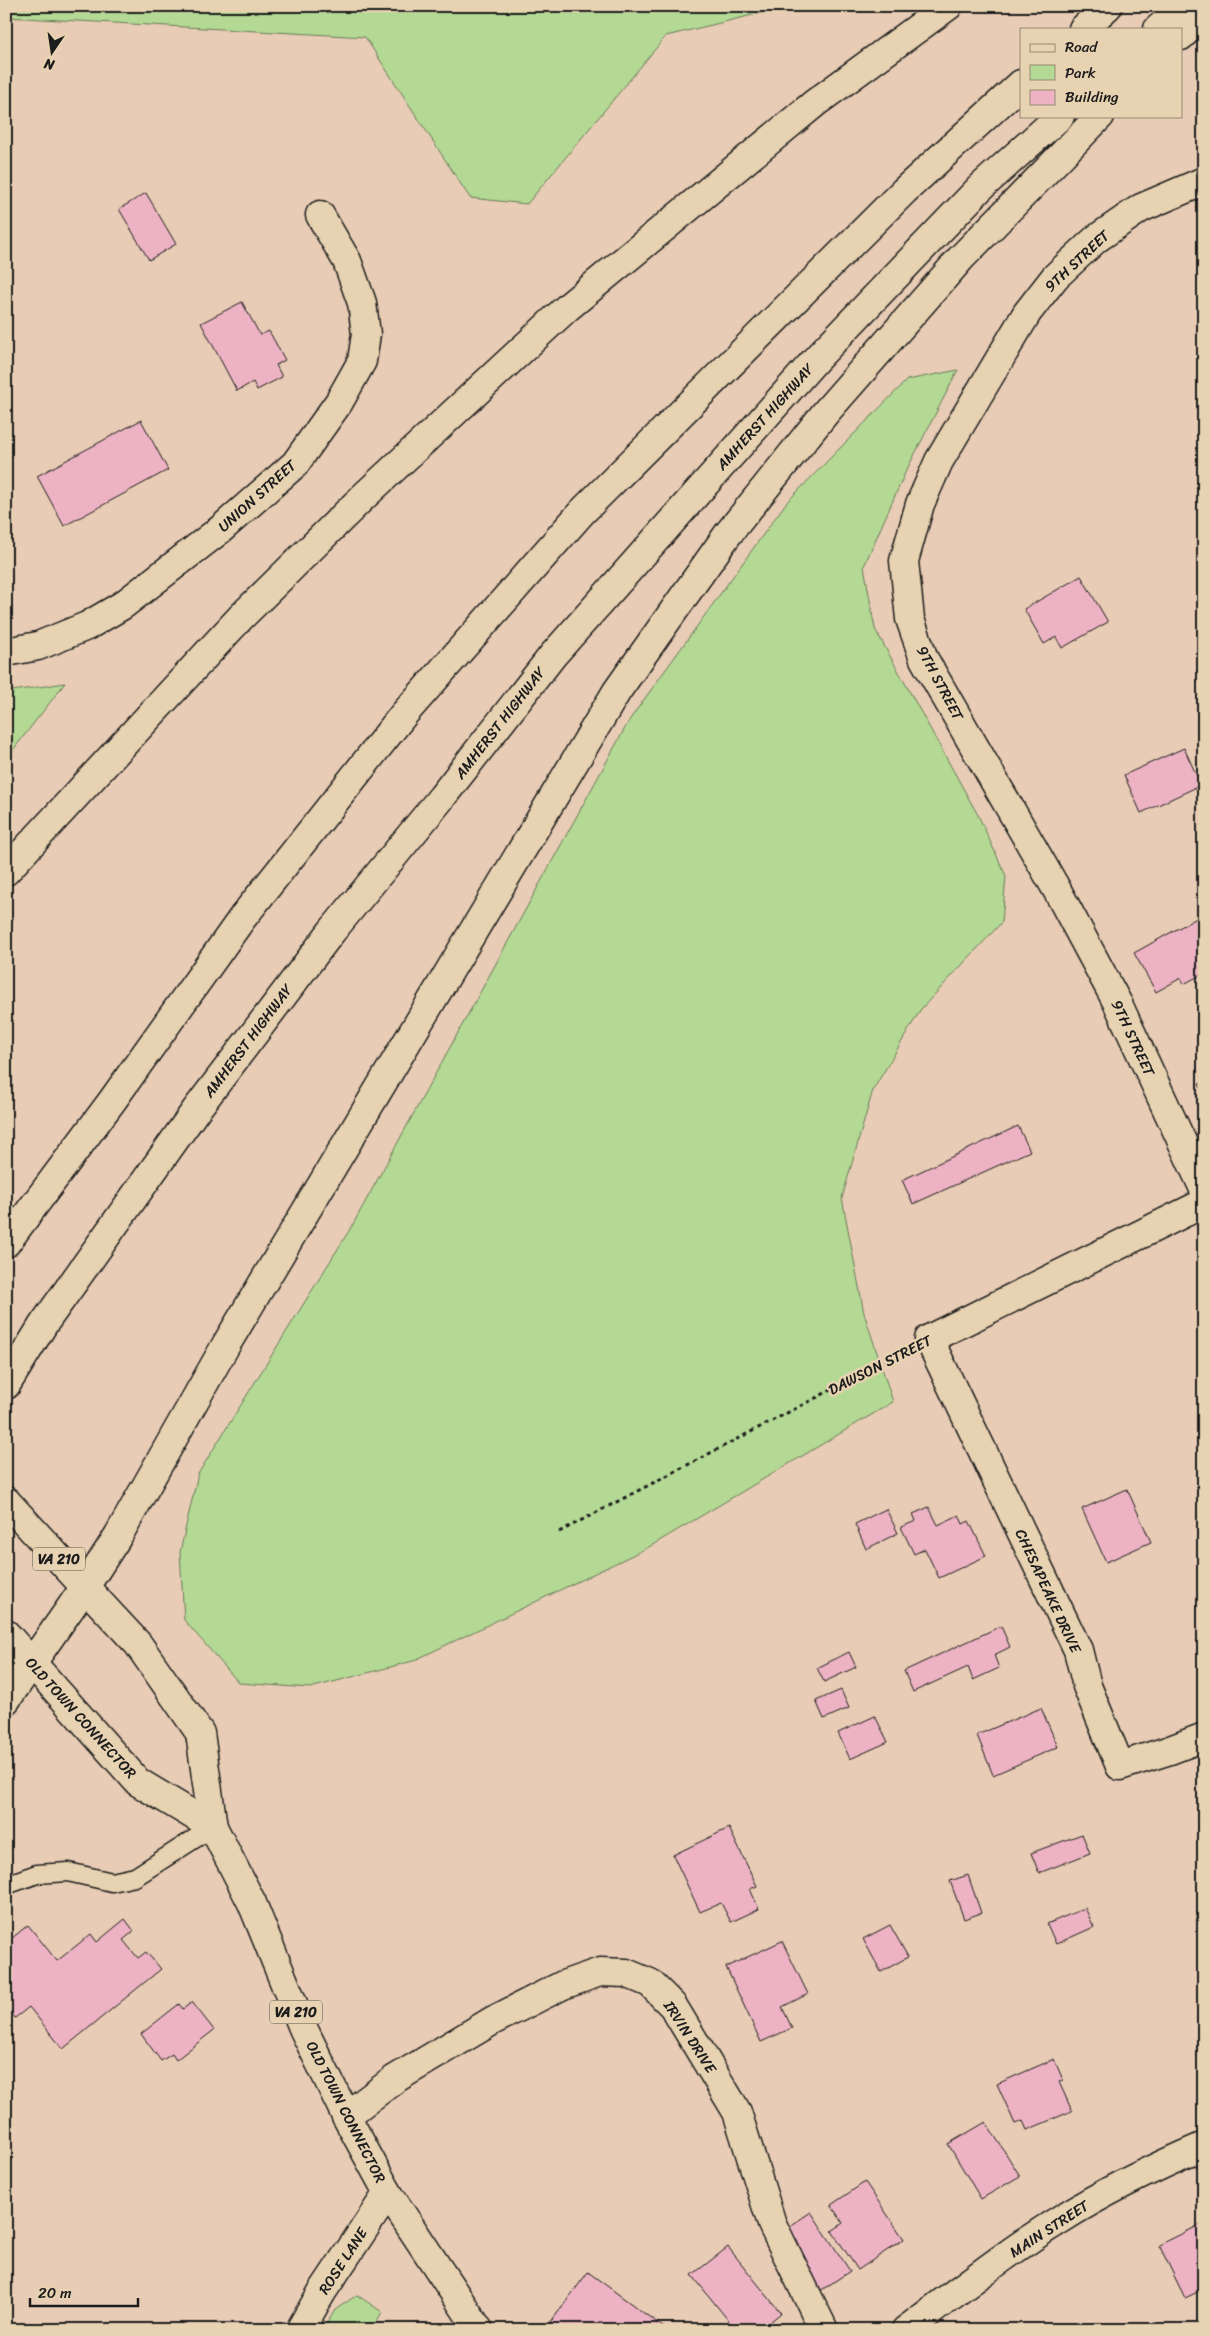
<svg xmlns="http://www.w3.org/2000/svg" width="1210" height="2336" font-family="Sriracha,sans-serif">
	<rect width="100%" height="100%" fill="#e8ccb5"/>
	<filter id="ink" filterUnits="userSpaceOnUse"><feTurbulence type="fractalNoise" baseFrequency=".02" numOctaves="2"/><feDisplacementMap in="SourceGraphic" scale="10" xChannelSelector="R" yChannelSelector="G"/><feConvolveMatrix kernelMatrix="1 2 1 2 8 2 1 2 1" color-interpolation-filters="sRGB"/></filter>
	<g filter="url(#ink)">
		<g fill="#b3d994" stroke="#687a58">
			<path d="M6,6H790L666,36L527,204L470,198L365,37L6,17Z"/>
			<path d="M958,370L905,473L864,566L875,629L979,817L1006,876L1002,922L921,1009L873,1090L842,1198L864,1313L893,1402L649,1547L413,1661L310,1688L239,1683L184,1620L180,1552L198,1474L352,1226L630,719L786,503L907,380Z"/>
			<path d="M65,683L6,759V692Z"/>
			<path d="M357,2295L382,2312L372,2330H323L335,2310Z"/>
		</g>
		<g fill="#edb3c4" stroke="#1c1c1c">
			<path d="M146,193L176,244L149,260L119,209Z"/>
			<path d="M242,302L260,335L269,331L285,360L276,365L282,377L257,390L253,382L237,391L201,323Z"/>
			<path d="M141,420L168,470L64,526L37,476Z"/>
			<path d="M1081,576L1108,622L1062,648L1056,637L1044,644L1024,609Z"/>
			<path d="M1184,748L1201,785L1141,813L1124,775Z"/>
			<path d="M1204,914V973L1184,984L1181,978L1156,992L1134,953Z"/>
			<path d="M1204,1083V1095L1199,1084Z"/>
			<path d="M1018,1126L1030,1151L913,1204L902,1180Z"/>
			<path d="M1127,1489L1151,1542L1106,1562L1082,1509Z"/>
			<path d="M929,1507L938,1525L959,1515L963,1524L969,1521L986,1556L939,1578L925,1549L914,1554L901,1527L916,1521L913,1514Z"/>
			<path d="M886,1509L898,1533L866,1549L855,1524Z"/>
			<path d="M1001,1626L1010,1647L994,1655L999,1668L973,1680L968,1667L913,1692L904,1671Z"/>
			<path d="M849,1652L856,1667L824,1682L817,1668Z"/>
			<path d="M841,1690L849,1708L824,1719L816,1701Z"/>
			<path d="M1041,1708L1058,1747L993,1775L977,1735Z"/>
			<path d="M875,1716L888,1742L850,1759L838,1733Z"/>
			<path d="M729,1828L757,1886L750,1889L759,1909L731,1922L721,1903L700,1912L673,1855Z"/>
			<path d="M1082,1834L1090,1853L1039,1873L1031,1853Z"/>
			<path d="M968,1875L981,1913L964,1919L950,1881Z"/>
			<path d="M1085,1908L1094,1927L1056,1944L1047,1924Z"/>
			<path d="M125,1919L134,1931L123,1940L138,1958L146,1952L161,1969L63,2049L29,2007L15,2018L6,2007V1943L28,1925L57,1961L91,1934L97,1942Z"/>
			<path d="M890,1925L908,1957L881,1972L863,1939Z"/>
			<path d="M782,1941L808,1994L782,2007L792,2028L761,2042L726,1967Z"/>
			<path d="M192,2002L214,2030L176,2060L172,2054L161,2061L141,2034L179,2004L183,2009Z"/>
			<path d="M1054,2059L1063,2080L1059,2082L1072,2111L1027,2130L1023,2121L1015,2124L997,2084Z"/>
			<path d="M986,2122L1020,2176L981,2199L948,2144Z"/>
			<path d="M865,2182L904,2239L858,2270L832,2231L843,2223L831,2205Z"/>
			<path d="M811,2212L850,2271L817,2293L792,2254L800,2249L787,2228Z"/>
			<path d="M1204,2223V2289L1185,2298L1159,2245Z"/>
			<path d="M728,2247L781,2313L760,2330H736L692,2275Z"/>
			<path d="M588,2272L667,2330H560L550,2323Z"/>
		</g>
		<g fill="none" stroke-linecap="round" stroke-linejoin="round">
			<g stroke="#1c1c1c" stroke-width="21">
				<path id="service" d="M6,1885L37,1874L68,1872L112,1882L135,1877L213,1827"/>
			</g>
			<g stroke="#1c1c1c" stroke-width="31">
				<g id="minor">
					<path d="M1204,181L1141,208L1096,239L1055,277L1027,313L939,461L920,504L904,561L910,619L924,659L1057,890L1118,1004L1204,1189"/>
					<path d="M6,652L38,646L87,626L123,605L221,529L295,464L339,402L362,361L366,334L362,303L347,261L320,215"/>
					<path d="M1204,1203L929,1339L1078,1650L1087,1686L1120,1766L1170,1750L1204,1737"/>
					<path d="M346,2116L395,2079L492,2021L563,1985L600,1972L626,1973L650,1983L673,2006L737,2112L772,2224L824,2330"/>
					<path d="M300,2330L322,2292L388,2193"/>
					<path d="M906,2330C957,2292 1007,2252 1061,2219C1107,2190 1155,2167 1204,2146"/>
				</g>
			</g>
			<g stroke="#1c1c1c" stroke-width="31">
				<g id="primary">
					<path d="M85,1587L138,1644L200,1733L213,1827L252,1903L303,2028L346,2116L388,2193L479,2330"/>
					<path d="M32,1663L138,1782L213,1827"/>
				</g>
			</g>
			<g stroke="#1c1c1c" stroke-width="31">
				<g id="trunk">
					<path d="M6,1501L85,1587"/>
					<path d="M6,1634L32,1663"/>
				</g>
			</g>
			<g stroke="#1c1c1c" stroke-width="31">
				<g id="motorway">
					<path d="M1083,29L1108,6"/>
					<path d="M1158,29L1185,6"/>
					<path d="M1181,36L1204,14"/>
					<path d="M6,871L241,617L362,498L568,307L815,103L948,6"/>
					<path d="M6,1243L112,1101L243,917L404,714L582,512L904,191L1021,84"/>
					<path d="M6,1385L43,1325L196,1110L332,931L442,797L553,655L817,358L980,188L1060,116"/>
					<path d="M6,1700L85,1587L118,1536L227,1343L617,691L728,534L826,412L961,258L1100,116"/>
				</g>
			</g>
			<path stroke="#1c1c1c" stroke-width="3" stroke-dasharray="4 4" stroke-linecap="butt" d="M559,1532L900,1354"/>
			<use href="#service" stroke="#e7d2b1" stroke-width="18"/>
			<use href="#minor" stroke="#e7d2b1" stroke-width="28"/>
			<use href="#primary" stroke="#e7d2b1" stroke-width="28"/>
			<use href="#trunk" stroke="#e7d2b1" stroke-width="28"/>
			<use href="#motorway" stroke="#e7d2b1" stroke-width="28"/>
		</g>
	</g>
	<g text-anchor="middle" dominant-baseline="central" stroke-width="5" stroke-linejoin="round" paint-order="stroke">
		<g fill="#e7d2b1" stroke="#595349" stroke-width="1">
			<rect x="33" y="1547.5" width="52" height="23" rx="4"/>
			<rect x="270" y="2000.5" width="52" height="23" rx="4"/>
		</g>
		<g font-size="14" font-weight="bold" fill="#1c1c1c">
			<text x="59" y="1559">VA 210</text>
			<text x="296" y="2012">VA 210</text>
		</g>
		<g font-size="15" fill="#1c1c1c" stroke="#e7d2b1">
			<text transform="translate(1077 261) rotate(-43)">9TH STREET</text>
			<text transform="translate(765 417) rotate(-48)">AMHERST HIGHWAY</text>
			<text transform="translate(257 496) rotate(-42)">UNION STREET</text>
			<text transform="translate(940 683) rotate(62)">9TH STREET</text>
			<text transform="translate(500 723) rotate(-52)">AMHERST HIGHWAY</text>
			<text transform="translate(1133 1038) rotate(65)">9TH STREET</text>
			<text transform="translate(248 1041) rotate(-53)">AMHERST HIGHWAY</text>
			<text transform="translate(880 1365) rotate(-27)">DAWSON STREET</text>
			<text transform="translate(1048 1591) rotate(65)">CHESAPEAKE DRIVE</text>
			<text transform="translate(81 1718) rotate(48)">OLD TOWN CONNECTOR</text>
			<text transform="translate(690 2037) rotate(57)">IRVIN DRIVE</text>
			<text transform="translate(346 2112) rotate(63)">OLD TOWN CONNECTOR</text>
			<text transform="translate(1049 2229) rotate(-33)">MAIN STREET</text>
			<text transform="translate(343 2261) rotate(-57)">ROSE LANE</text>
		</g>
	</g>
	<rect width="1210" height="2336" fill="none" stroke="#e7d2b1" stroke-width="25"/>
	<rect x="12" y="12" width="1185" height="2311" fill="none" stroke="#1c1c1c" stroke-width="2" filter="url(#ink)"/>
	<rect x="1020" y="28" width="162" height="90" fill="#e7d2b1" stroke="#968975"/>
	<rect x="1030" y="44" width="25" height="8" fill="#e7d2b1" stroke="#968975"/>
	<text x="1065" y="52" font-size="15" fill="#1c1c1c">Road</text>
	<rect x="1030" y="65" width="25" height="15" fill="#b3d994" stroke="#968975"/>
	<text x="1065" y="78" font-size="15" fill="#1c1c1c">Park</text>
	<rect x="1030" y="90" width="25" height="15" fill="#edb3c4" stroke="#968975"/>
	<text x="1065" y="102" font-size="15" fill="#1c1c1c">Building</text>
	<g transform="translate(52 52) rotate(193)" stroke="#e7d2b1" stroke-width="4" paint-order="stroke">
	<path d="M0-4L9 19L0 12L-9 19Z" fill="#1c1c1c"/>
	<text y="-8" font-size="14" font-weight="bold" text-anchor="middle" fill="#1c1c1c">N</text>
	</g>
	<path d="M30 2298v8h108v-8" fill="none" stroke="#1c1c1c" stroke-width="2.5"/>
	<text x="38" y="2298" font-size="15" fill="#1c1c1c" stroke="#e7d2b1" stroke-width="4" paint-order="stroke">20 m</text>
</svg>
